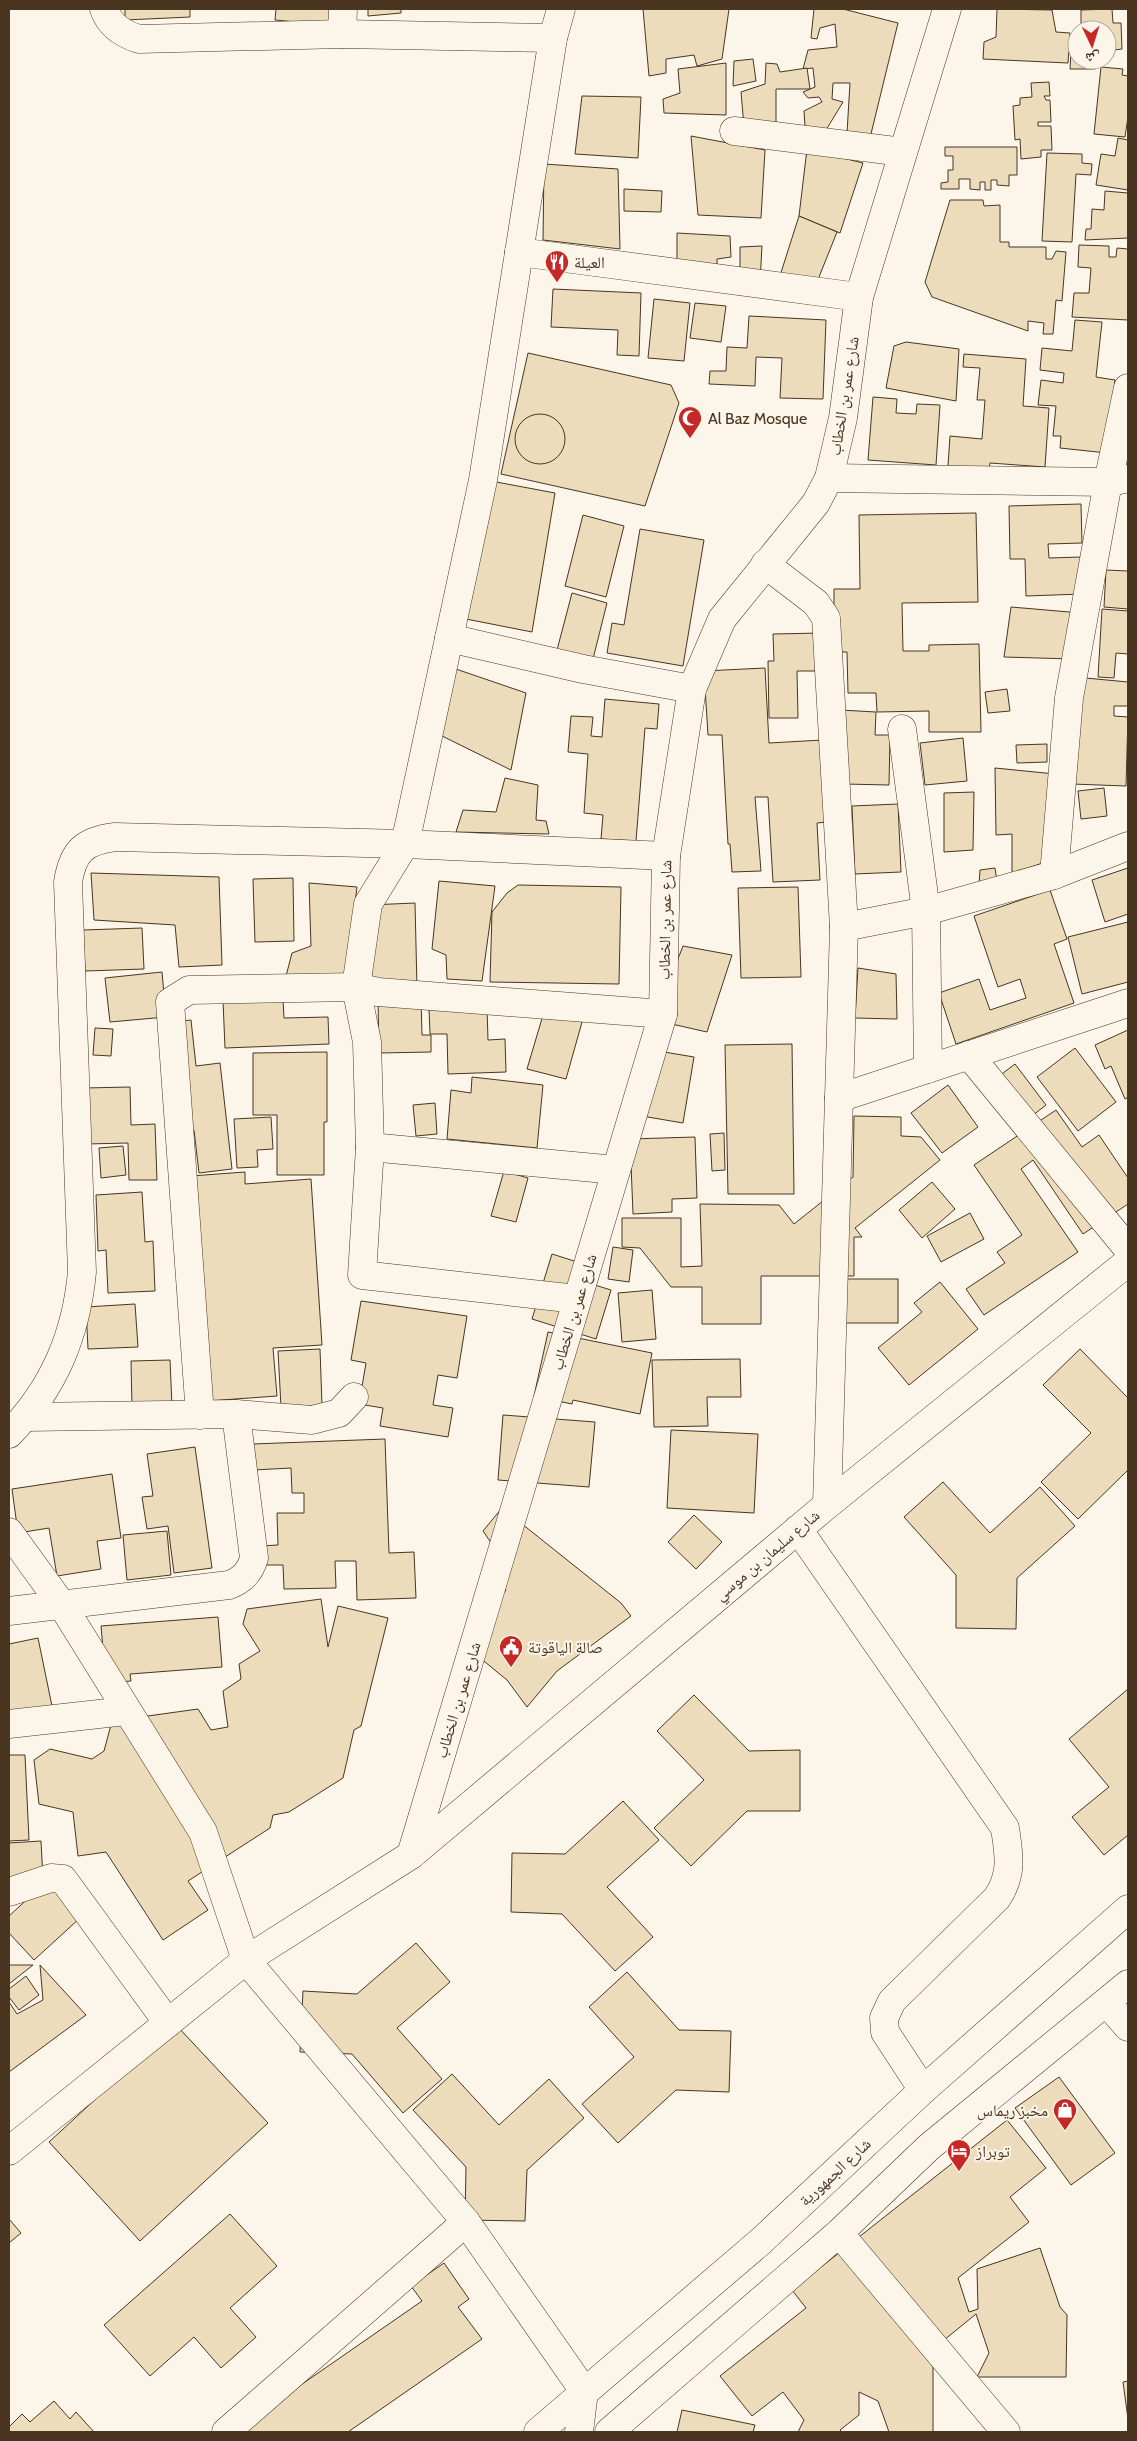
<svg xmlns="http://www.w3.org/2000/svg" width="1137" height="2441" font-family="Cabin,'Noto Naskh Arabic',sans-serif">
	<rect width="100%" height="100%" fill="#fbf6e9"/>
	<g fill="#ecdcbc" stroke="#4a3520">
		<path d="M125,9H190V17L125,20Z"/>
		<path d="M276,9H330L329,25L275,20Z"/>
		<path d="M368,9H401V13L368,16Z"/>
		<path d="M643,9H729L722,59L697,66L694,55L666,59V73L649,76Z"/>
		<path d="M814,9H843L898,23L870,138L847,133L850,83H833L832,99L843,102L826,130L805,126L804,111L822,102L819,97L808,98L803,92L815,87L813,68L803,69L808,50L837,47L835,24L820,28L817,39L811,38Z"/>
		<path d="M997,9L1052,10L1056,32L1070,33L1068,63L983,59L984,42L996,37Z"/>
		<path d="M1112,9L1113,23H1121L1122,49L1107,51V30H1081V10Z"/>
		<path d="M1071,51H1077V60H1102V62L1095,69H1070Z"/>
		<path d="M753,59L756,81L733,86L734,61Z"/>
		<path d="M726,63V115L664,113L663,99L680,93L678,69Z"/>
		<path d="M766,63L777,64L780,72L807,68L810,89H776V124L744,127L741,92L765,84Z"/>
		<path d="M1101,67L1123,69L1122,75L1128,76V117L1125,137L1094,134Z"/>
		<path d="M1049,82L1050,96H1044L1046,100H1050L1051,122H1038V126H1051L1052,150H1041V157L1021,159L1020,139L1015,140L1013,106L1020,105V98L1032,97L1031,83Z"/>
		<path d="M582,96L641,97L638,158L575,154Z"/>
		<path d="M691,136L765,150L761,218L698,215Z"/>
		<path d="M1118,138L1128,140V190L1096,185L1101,154L1115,156Z"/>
		<path d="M945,147H1017V175H1009V186L997,185V180H991V190H985V182H980V190L970,189V179H959V189H941V183L948,182V170H953V156H945Z"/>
		<path d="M807,149L863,163L840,233L799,216Z"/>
		<path d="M1047,153L1082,154V163L1092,164L1091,175L1076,174L1072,242L1042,241Z"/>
		<path d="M544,164L618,169L620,249L543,240Z"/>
		<path d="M624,189L662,191L661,212L624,211Z"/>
		<path d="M1105,191L1128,193V238L1085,240L1086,229H1091L1092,209L1104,210Z"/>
		<path d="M950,200H983L984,206L1000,205V242H1009V247H1046V259H1052L1056,251L1066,252L1062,301L1056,300L1053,334H1043L1044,323L1028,321V331L932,297L925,282Z"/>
		<path d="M799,216L837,232L815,287L778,282Z"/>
		<path d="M677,233L730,236L731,257L717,259V271L677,268Z"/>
		<path d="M1079,245L1109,246V257H1116L1117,248L1128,249V320L1072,317L1074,293H1089L1091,268L1078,267Z"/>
		<path d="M762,246L760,282L740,281V247Z"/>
		<path d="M553,289L641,293L639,356L617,355L618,330L551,327Z"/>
		<path d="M654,299L690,303L684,361L648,358Z"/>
		<path d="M695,303L726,306L721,342L690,338Z"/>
		<path d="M749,316L826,320L823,399L780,398L782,358L756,357L755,386L709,384L710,371H726L727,347L747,348Z"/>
		<path d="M1075,320L1102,322L1096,377L1115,380L1107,453L1060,448L1061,436H1053L1056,406L1038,405L1041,380L1063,383L1064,373L1040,370L1042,348L1072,351Z"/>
		<path d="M906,342L959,349L956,401L886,388L894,346Z"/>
		<path d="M528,353L671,385L679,403L645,506L501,474Z"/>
		<path d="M964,354L1026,359L1023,406L1049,408L1045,467L990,463L989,469L948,466L950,436L982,439L985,400H977L980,368L963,367Z"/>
		<path d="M873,397L897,399L896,413L916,414L917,404L940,405L936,465L868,460Z"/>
		<circle cx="540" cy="439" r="25"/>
		<path d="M491,481L555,493L532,632L466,619Z"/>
		<path d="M1081,504L1082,543L1048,544L1049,558L1081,557L1082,594L1026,596L1025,559H1010L1009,506Z"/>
		<path d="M976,513L978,602L902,603L903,651H929V645L979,644L981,732H929V711L877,712L876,693H848L847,652H834V589H860L859,515Z"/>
		<path d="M583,515L624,526L606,597L565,586Z"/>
		<path d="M640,529L704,540L683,666L607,653L612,623L624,625Z"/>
		<path d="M1106,570L1128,571V609L1104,607Z"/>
		<path d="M572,593L607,603L593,659L557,650Z"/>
		<path d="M1011,607L1081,613L1072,659L1004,657Z"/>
		<path d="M1102,609L1128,611V654L1116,653L1114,678L1098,677Z"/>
		<path d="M821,633L822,671H797L798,718H769L768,661H774L773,634Z"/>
		<path d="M453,668L526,693L511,770L438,734Z"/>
		<path d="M765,668L769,743L823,740L827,822L817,823L820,880L773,882L768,797H755L761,871L732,872L730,844H728L722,735H708L704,671Z"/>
		<path d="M1075,677L1128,682V706H1114V716L1128,717L1126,786L1072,784Z"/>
		<path d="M1007,689L1010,711L988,713L985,692Z"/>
		<path d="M605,699L659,704L657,729L645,728L636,841L601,839L603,815L584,813L588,754L568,752L571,716L593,717L591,736L602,737Z"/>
		<path d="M840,710L876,712L875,735H890L889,785L844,784Z"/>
		<path d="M963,738L967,781L925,785L920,743Z"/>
		<path d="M1047,744V762L1017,763L1016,745Z"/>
		<path d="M995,768L1055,774L1048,861L1012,874V834L996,835Z"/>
		<path d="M505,778L538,785L536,820L546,821L549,834L456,832L463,810L496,812Z"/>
		<path d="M1104,788L1107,816L1081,819L1078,791Z"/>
		<path d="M974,792L973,850L944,852V793Z"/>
		<path d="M898,804L901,872L855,874L852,806Z"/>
		<path d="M995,868L997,881L979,884L980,870Z"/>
		<path d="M1128,868V914L1105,922L1092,880Z"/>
		<path d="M91,873L219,877L222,965L179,967L175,925L94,920Z"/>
		<path d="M293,878L294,941L255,942L253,879Z"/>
		<path d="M439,881L495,886L482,981L447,979L446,955L432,949Z"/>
		<path d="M309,883L357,887L346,976H286L292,953L311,946Z"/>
		<path d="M518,885L621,887L619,984L490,982L492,912L507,893Z"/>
		<path d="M798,887L801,977L741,978L738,888Z"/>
		<path d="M1050,890L1067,939L1054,944L1074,1003L956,1044L939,993L979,979L990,1010L1026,998L1020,979L998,987L974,916Z"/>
		<path d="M415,903L417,988L371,989L369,905Z"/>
		<path d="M1128,922V982L1082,994L1068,937Z"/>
		<path d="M142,928L144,969L85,971L83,930Z"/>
		<path d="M683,946L732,955L707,1032L654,1020Z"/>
		<path d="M858,968L896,974L897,1019L855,1018Z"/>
		<path d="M162,972L166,1017L110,1022L105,978Z"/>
		<path d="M421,998L422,1035H431V1052L379,1053L378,999Z"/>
		<path d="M283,999L284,1018L328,1017L329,1044L225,1048L223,1001Z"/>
		<path d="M546,1005L584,1015L566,1079L527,1069Z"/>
		<path d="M487,1007L488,1040L505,1039L506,1072L448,1074L447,1034H430L429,1009Z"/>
		<path d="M191,1020L196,1066L220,1063L232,1169L199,1173L194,1130L186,1131L174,1022Z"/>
		<path d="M95,1028L113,1029L111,1056L93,1055Z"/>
		<path d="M1128,1030V1097L1125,1099L1111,1066L1105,1069L1095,1045Z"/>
		<path d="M792,1044L794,1194H728L725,1045Z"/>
		<path d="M640,1048L694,1057L683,1123L630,1114Z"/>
		<path d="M1075,1048L1116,1102L1078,1131L1037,1077Z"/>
		<path d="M327,1052V1122H324V1175H277V1115H253V1053Z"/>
		<path d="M1015,1064L1046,1105L1014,1130L982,1089Z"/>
		<path d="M472,1077L543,1085L537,1148L447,1139L451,1090L471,1093Z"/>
		<path d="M948,1085L978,1127L942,1153L911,1113Z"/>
		<path d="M130,1087L131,1125L155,1124L157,1180H129L128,1143L86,1144L84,1088Z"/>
		<path d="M435,1103L437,1134L416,1136L413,1105Z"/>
		<path d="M1056,1110L1082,1147L1099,1135L1128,1178V1204L1083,1234L1033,1160L1021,1169L1078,1252L984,1315L966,1289L1005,1263L997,1252L1022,1235L974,1165Z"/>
		<path d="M854,1116L901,1117V1136L921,1137L940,1160L855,1228L862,1237H854V1276H761V1324H702V1287H671L640,1248L622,1247V1218H681V1267L702,1266L700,1204L779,1205L794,1224L853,1177Z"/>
		<path d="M271,1117L273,1149L257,1150L258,1167L237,1168L234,1119Z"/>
		<path d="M724,1133L725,1170L712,1171L710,1134Z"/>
		<path d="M695,1137L697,1198L672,1199V1212L633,1214L630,1139Z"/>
		<path d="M123,1146L126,1175L101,1178L99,1148Z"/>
		<path d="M504,1171L528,1178L516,1222L491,1216Z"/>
		<path d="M245,1172V1184L311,1179L322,1345L273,1348L277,1396L208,1401L191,1176Z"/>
		<path d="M932,1182L955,1209L922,1238L899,1210Z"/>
		<path d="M142,1192L145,1242L153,1241L155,1291L108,1293L106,1250L98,1251L96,1195Z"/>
		<path d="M970,1213L984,1239L941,1262L927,1236Z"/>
		<path d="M613,1247L633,1250L629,1282L608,1279Z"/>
		<path d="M552,1254L590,1266L585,1282L611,1290L596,1339L532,1319Z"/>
		<rect x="843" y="1279" width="55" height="44"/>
		<path d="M940,1282L978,1329L909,1385L878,1348L922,1312L914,1303Z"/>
		<path d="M652,1290L656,1339L622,1342L618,1293Z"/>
		<path d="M361,1301L467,1316L457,1378L438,1375L433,1405L453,1408L448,1437L380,1426L383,1408L359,1404L366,1363L351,1360Z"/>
		<path d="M135,1304L138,1347L88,1349L86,1307Z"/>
		<path d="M548,1332L652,1353L640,1414L573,1400L572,1404L534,1396Z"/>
		<path d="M320,1349L322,1405L281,1407L278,1351Z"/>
		<path d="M1080,1349L1128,1398V1470L1078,1519L1041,1482L1091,1433L1043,1385Z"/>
		<path d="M740,1359L741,1397H707L708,1426L654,1427L652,1360Z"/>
		<path d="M170,1360L172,1407L132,1408L131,1361Z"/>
		<path d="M503,1415L595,1422L589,1487L498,1480Z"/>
		<path d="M671,1430L758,1434L754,1513L667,1508Z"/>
		<path d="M385,1439L389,1553L414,1552L416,1598L357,1600L356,1561H335L336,1588L284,1589L283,1565H261L260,1546L278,1545L277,1513H304V1493H292L291,1468L254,1470L253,1444Z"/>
		<path d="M195,1447L212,1568L174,1573L168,1526L147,1529L142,1497L153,1496L147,1454Z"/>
		<path d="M112,1474L121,1538L97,1541L101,1569L57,1576L49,1528L18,1533L12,1489Z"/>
		<path d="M943,1482L990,1533L1040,1487L1075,1526L1017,1578L1016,1629L956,1628V1575L904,1517Z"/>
		<path d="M502,1508L621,1603L631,1616L557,1671L527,1707L507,1680L463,1644L506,1590L486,1563L496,1550L483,1531Z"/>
		<path d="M694,1515L722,1542L696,1569L668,1542Z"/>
		<path d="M167,1531L171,1575L127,1580L123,1535Z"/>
		<path d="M321,1599L328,1647L338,1606L388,1618L361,1726L354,1730L343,1778L289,1812L273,1815L270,1828L188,1881L208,1910L163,1940L106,1852L78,1856L73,1812L39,1804L34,1760L50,1749L92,1759L104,1751L112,1721L198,1709L211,1730L228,1727L223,1691L241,1679L239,1664L260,1651L243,1624L247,1609Z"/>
		<path d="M218,1617L222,1667L130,1674L131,1681L106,1683L101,1626Z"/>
		<path d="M38,1638L53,1711L9,1720V1644Z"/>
		<path d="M1128,1689V1835L1104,1855L1072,1817L1109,1787L1069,1739Z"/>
		<path d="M694,1695L749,1751L800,1750V1811H747L691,1866L654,1828L704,1780L657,1731Z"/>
		<path d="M9,1755H25L29,1840L9,1841Z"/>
		<path d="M623,1801L659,1840L607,1887L653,1937L615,1971L562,1914L511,1912L512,1853L565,1854Z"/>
		<path d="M41,1841L43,1879L9,1881V1843Z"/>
		<path d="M46,1882L80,1918L34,1960L9,1933V1916Z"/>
		<path d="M416,1943L450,1982L397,2028L442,2079L403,2113L352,2054L300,2052L303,1991L357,1994Z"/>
		<path d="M9,1965H33L9,1984Z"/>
		<path d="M40,1965L86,2015L9,2072V2002L17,2014L43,2000Z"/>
		<path d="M627,1972L679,2030L731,2031L729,2092L676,2090L618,2143L582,2104L634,2057L589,2007Z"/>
		<path d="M26,1976L39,1995L19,2010L9,1997V1989Z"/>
		<path d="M176,2025L268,2123L140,2241L49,2142Z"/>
		<path d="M452,2074L499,2125L549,2079L584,2118L527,2170L525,2221L465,2220L466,2167L413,2110Z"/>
		<path d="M1059,2077L1115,2153L1071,2185L1015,2108Z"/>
		<path d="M1007,2120L1046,2168L1010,2197L1029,2222L958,2278L969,2312L978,2309L977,2269L1040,2248L1060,2307L1067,2315L1066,2377H977L989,2353L976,2314L933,2349V2432H889L878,2401L859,2392V2415L840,2430L842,2432H798L804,2420L783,2392L752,2416L720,2376L806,2308L792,2290Z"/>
		<path d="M230,2214L277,2266L230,2308L256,2337L221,2368L194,2337L150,2376L104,2325Z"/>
		<path d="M9,2219L21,2233L9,2243Z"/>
		<path d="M444,2263L469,2299L458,2307L482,2339L348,2432H233L422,2301L411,2286Z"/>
		<path d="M1128,2381V2419L1123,2382Z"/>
		<path d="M54,2401L70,2419L76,2412L94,2432H9V2427L22,2414L30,2422Z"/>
		<path d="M682,2410L755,2425L753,2432H677Z"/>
	</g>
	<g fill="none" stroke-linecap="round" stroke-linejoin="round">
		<g stroke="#4a3520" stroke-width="29">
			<g id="minor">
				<path d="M104,9C110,26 123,34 139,39L342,34L553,38"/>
				<path d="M561,9L553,38L483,480L405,844L368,904L356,987L367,1042L370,1147L362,1275L577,1299"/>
				<path d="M342,34L343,9"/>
				<path d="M734,131L903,152"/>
				<path d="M519,252L859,297"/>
				<path d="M829,478L1108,482L1125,479"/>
				<path d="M765,564L816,603L826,618L844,927L827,1505"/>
				<path d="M449,638L583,669L692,689"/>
				<path d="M902,729L926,911L928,1069"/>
				<path d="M1054,875L1069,698L1108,482L1128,388"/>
				<path d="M844,927L926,911L1054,875L1128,846"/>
				<path d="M969,1055L1128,1249"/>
				<path d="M839,1098L1128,1003"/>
				<path d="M370,1147L616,1170"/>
				<path d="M200,1415L170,1002L189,990L356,987L378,992L663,1014"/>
				<path d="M26,1417L236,1414L312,1420L339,1413L354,1397"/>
				<path d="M9,1434C54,1388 76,1335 82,1272L68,882C73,851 84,841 115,837L405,844L666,856"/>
				<path d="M798,1529L1005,1828C1009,1855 1013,1874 997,1898L892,2001L884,2018L885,2032L923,2090"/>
				<path d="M9,1532L62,1605L203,1832L246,1960L466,2222L584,2391L579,2432"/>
				<path d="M9,1611L229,1585C243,1580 250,1572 254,1558L236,1414"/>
				<path d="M9,1724L126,1711"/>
				<path d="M411,1855L663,1014L666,856L692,689L722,619L816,503L829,478L843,418L859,297L947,9"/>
				<path d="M9,1892L51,1878L63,1879L168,2023"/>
				<path d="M1107,2003L1128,2027"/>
				<path d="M9,2151L246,1960L411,1855L827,1505L1128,1262"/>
				<path d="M839,2233L1006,2432"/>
				<path d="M226,2432L466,2222"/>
			</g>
		</g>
		<g stroke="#4a3520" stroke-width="29">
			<g id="major">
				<path d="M538,2432L760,2242L923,2090L1128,1909"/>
				<path d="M609,2432L839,2233L929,2147L1128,1984"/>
			</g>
		</g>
		<use href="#minor" stroke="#fbf6e9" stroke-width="28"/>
		<use href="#major" stroke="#fbf6e9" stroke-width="28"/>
	</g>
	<defs>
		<g id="restaurant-pin" transform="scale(1.25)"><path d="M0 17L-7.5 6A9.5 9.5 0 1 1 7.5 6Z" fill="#c62828" stroke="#fbf6e9"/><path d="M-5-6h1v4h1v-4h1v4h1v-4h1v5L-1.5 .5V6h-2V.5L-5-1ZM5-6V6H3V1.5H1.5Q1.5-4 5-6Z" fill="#fff"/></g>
		<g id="mosque-pin" transform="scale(1.25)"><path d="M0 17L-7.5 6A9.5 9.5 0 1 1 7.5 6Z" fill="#c62828" stroke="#fbf6e9"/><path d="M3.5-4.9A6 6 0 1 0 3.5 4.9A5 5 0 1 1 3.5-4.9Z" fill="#fff"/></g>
		<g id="civic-pin" transform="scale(1.25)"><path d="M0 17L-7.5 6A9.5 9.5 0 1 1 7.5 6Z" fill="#c62828" stroke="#fbf6e9"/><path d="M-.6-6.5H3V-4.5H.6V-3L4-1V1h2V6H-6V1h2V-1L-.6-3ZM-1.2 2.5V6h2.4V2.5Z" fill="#fff"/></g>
		<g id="shop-pin" transform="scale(1.25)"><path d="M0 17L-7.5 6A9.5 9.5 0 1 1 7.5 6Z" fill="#c62828" stroke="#fbf6e9"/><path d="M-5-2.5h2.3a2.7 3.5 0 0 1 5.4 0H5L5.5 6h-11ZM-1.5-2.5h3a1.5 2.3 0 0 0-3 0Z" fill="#fff"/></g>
		<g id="hotel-pin" transform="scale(1.25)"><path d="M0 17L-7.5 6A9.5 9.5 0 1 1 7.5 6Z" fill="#c62828" stroke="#fbf6e9"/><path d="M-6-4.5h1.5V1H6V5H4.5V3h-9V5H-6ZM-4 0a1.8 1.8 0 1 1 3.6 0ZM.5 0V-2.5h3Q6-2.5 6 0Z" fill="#fff"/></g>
	</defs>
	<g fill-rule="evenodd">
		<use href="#restaurant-pin" x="557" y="262"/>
		<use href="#mosque-pin" x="690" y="418"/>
		<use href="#civic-pin" x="511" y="1647"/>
		<use href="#shop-pin" x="1065" y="2110"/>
		<use href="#hotel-pin" x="959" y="2151"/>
	</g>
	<g text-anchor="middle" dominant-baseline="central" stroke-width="4" stroke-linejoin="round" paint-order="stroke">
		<g font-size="16" fill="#4a3520" stroke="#fbf6e9" text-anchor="start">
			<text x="574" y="262">العيلة</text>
			<text x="708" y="418">Al Baz Mosque</text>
			<text x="528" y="1647">صالة الياقوتة</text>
			<text x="1048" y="2110" text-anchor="end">مخبز ريماس</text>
			<text x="976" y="2151">توبراز</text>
		</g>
		<g font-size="16" fill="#4a3520" stroke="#fbf6e9">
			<text transform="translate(844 396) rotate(-81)">شارع عمر بن الخطاب</text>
			<text transform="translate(665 920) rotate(-89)">شارع عمر بن الخطاب</text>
			<text transform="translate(574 1312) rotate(-73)">شارع عمر بن الخطاب</text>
			<text transform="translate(767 1555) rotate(-40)">شارع سليمان بن موسي</text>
			<text transform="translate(458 1700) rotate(-73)">شارع عمر بن الخطاب</text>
			<text transform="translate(835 2172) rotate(-43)">شارع الجمهورية</text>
		</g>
	</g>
	<rect width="1137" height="2441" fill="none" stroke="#4a3520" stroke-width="20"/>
	<g transform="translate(1092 45) rotate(176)"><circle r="24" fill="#fbf6e9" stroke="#b4a999"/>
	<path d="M0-4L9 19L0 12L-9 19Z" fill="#c62828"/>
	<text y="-8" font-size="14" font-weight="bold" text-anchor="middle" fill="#4a3520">ش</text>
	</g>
</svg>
